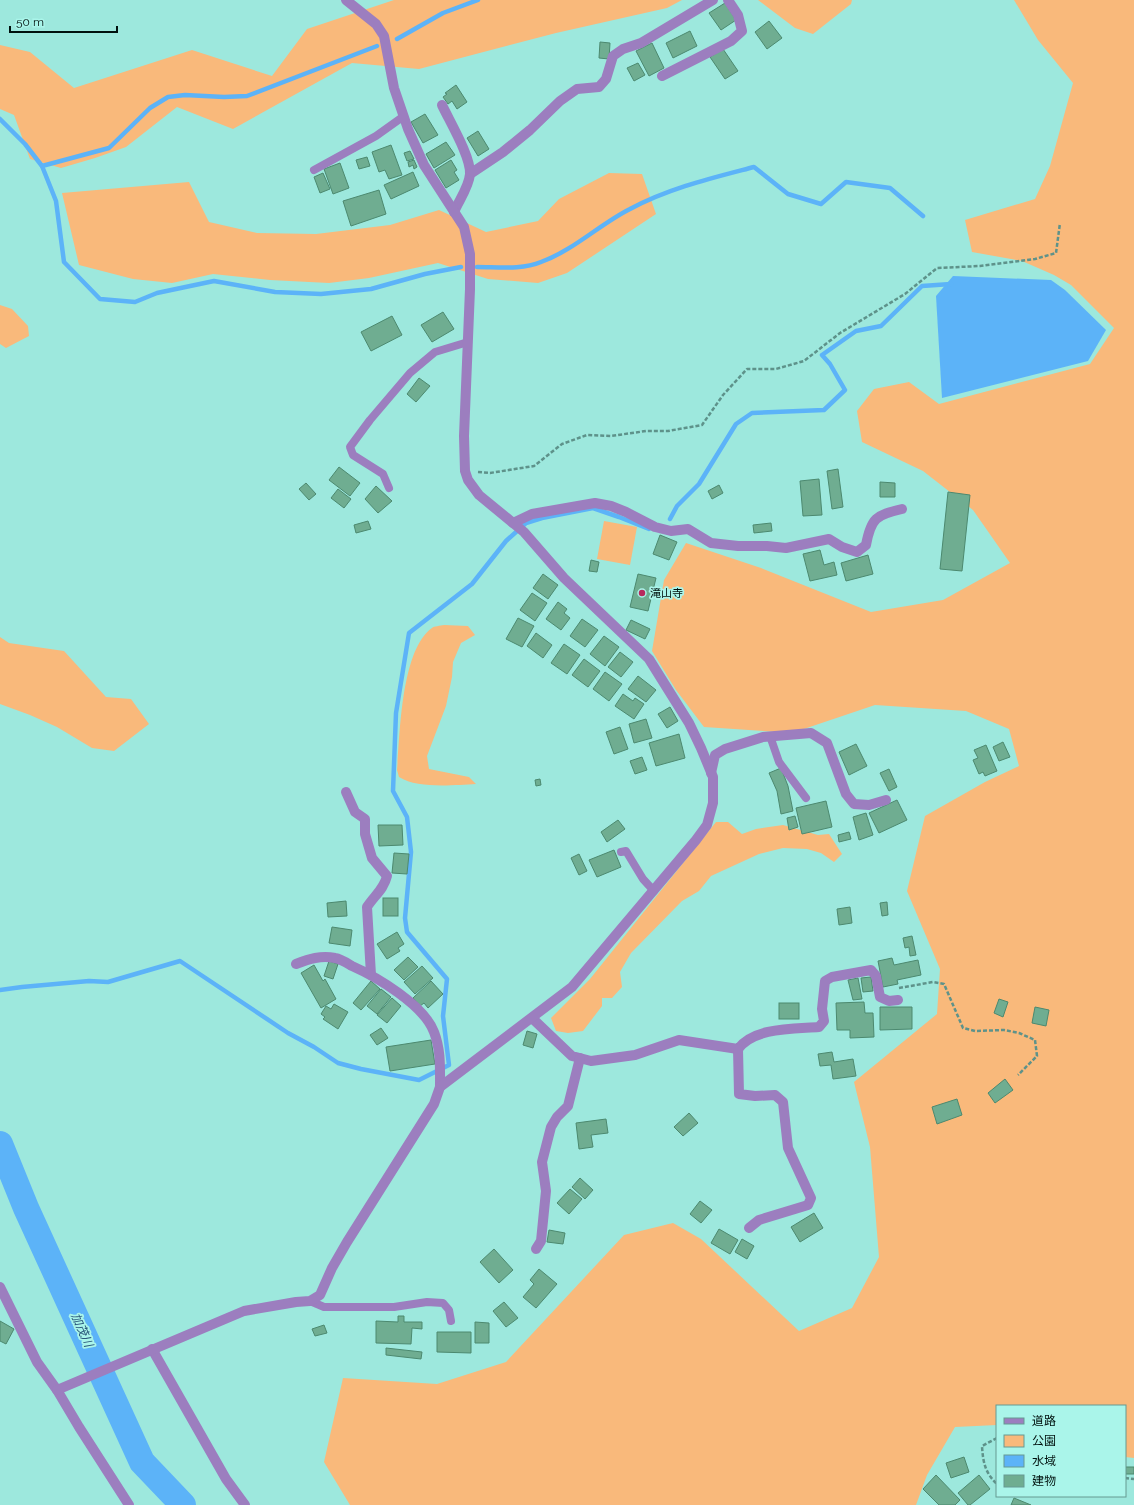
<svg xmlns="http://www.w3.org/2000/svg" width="1134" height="1505" font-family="Raleway,'Noto Sans JP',sans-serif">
	<rect width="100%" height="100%" fill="#9de8dd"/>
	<g fill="#f9b97b">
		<path d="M394,0H682L667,8L556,33L419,69L352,63L233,129L177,107L126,147L95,158L61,168L30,159L14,115L0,109V45L30,52L74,88L192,50L272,76L307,29Z"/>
		<path d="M758,0H852L851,4L813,34L795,28Z"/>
		<path d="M1014,0H1134V1458L1125,1457V1406H997V1425L955,1427L927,1475L916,1505H350L324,1462L343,1378L437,1384L506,1362L624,1235L673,1223L701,1239L799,1331L852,1308L879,1257L870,1147L854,1082L937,1014L940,969L907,891L925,816L985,782L1019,766L1009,729L966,711L875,705L792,733L704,727L676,690L652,651L664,580L686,543L761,568L871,612L943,600L1010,563L973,510L923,471L862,442L857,411L874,389L909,382L939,404L1090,364L1114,328L1071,285L1054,275L1022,261L972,252L965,220L1035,199L1050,166L1073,83L1038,40Z"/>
		<path d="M609,173L642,174L656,214L567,273L538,283L488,279L438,263L369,278L329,283L270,280L213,274L172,283L133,279L79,265L62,193L189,182L209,222L257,233L316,234L390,225L439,210L486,232L538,221L559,199Z"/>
		<path d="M0,305L12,309L28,326L29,336L6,348L0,344Z"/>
		<path d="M604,521L637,527L630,565L597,559Z"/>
		<path d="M444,625L468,626L475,635L461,643L453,662L452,677L446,706L427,756L429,769L469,777L476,784C454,785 418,789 399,777L397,770C400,734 401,650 432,628C434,626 440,626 444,625Z"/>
		<path d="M0,637L9,643L64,651L106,697L131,699L149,724L114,751L92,748L57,727L30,715L0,704Z"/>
		<path d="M716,822H728L742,834L756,829L783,825L818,835L829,834L842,854L834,862L821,853L807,849L783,848L759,854L711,876L699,891L682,901L631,953L620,972L622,987L612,998H602V1006L583,1031L568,1033L556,1031L551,1018L590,979Z"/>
	</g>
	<path fill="#5cb3f8" d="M953,276L1051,280L1065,290L1106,330L1088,361L942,398L936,296Z"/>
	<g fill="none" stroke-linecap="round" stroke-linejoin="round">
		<g stroke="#5cb3f8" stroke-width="4.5">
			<path d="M397,39L443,13L478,0"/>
			<path d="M0,119L25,144L42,166L56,201L64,262L100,299L135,302L157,293L214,281L275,292L321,294L371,289L425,274L461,267"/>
			<path d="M42,166L109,148L150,108L168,97L185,95L224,97L247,96L377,46"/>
			<path d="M477,267C498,267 522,270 541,262C574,250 600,224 630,209C669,188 712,178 754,167L788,194L821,204L846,182L890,188L923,216"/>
			<path d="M670,519L677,506L699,484L736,424L752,413L824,410L845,390L830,364L822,355L856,331L881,326L922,286L951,284"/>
			<path d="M0,990L22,987L89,981L108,982L180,961L288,1033L314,1047L338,1063L361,1069L419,1080L449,1065L443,1016L447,979L407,932L405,918L411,852L407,817L393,791L396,713L409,633L472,584L506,541L526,523L542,518L593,508L619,517L649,529"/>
		</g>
		<path stroke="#5cb3f8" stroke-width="26" d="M0,1144L26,1208L142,1462L183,1505"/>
	</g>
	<g fill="#6fad91" stroke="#4c896f">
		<path d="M725,3L736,20L721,30L709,13Z"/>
		<path d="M769,21L782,38L767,49L755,32Z"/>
		<path d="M690,31L697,46L673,58L666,43Z"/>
		<path d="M600,42L610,43L609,59L599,58Z"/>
		<path d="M652,43L664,68L649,76L636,51Z"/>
		<path d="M723,49L738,71L725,79L710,57Z"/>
		<path d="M638,63L645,75L634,81L627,68Z"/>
		<path d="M456,85L467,102L457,109L452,101L448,104L443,97L447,94L445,93Z"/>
		<path d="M425,114L438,135L423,143L411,122Z"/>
		<path d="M478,131L489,149L478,156L467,138Z"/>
		<path d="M446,142L455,155L434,168L426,154Z"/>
		<path d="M391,145L402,175L389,179L385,170L379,172L372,152Z"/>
		<path d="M410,151L414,159L407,161L404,153Z"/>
		<path d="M367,157L370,166L359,169L356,160Z"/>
		<path d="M414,160L417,167L414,169L413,165L409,167L408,162Z"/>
		<path d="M451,160L457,170L454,172L459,180L446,188L435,170Z"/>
		<path d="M340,163L349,188L333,194L324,169Z"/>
		<path d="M413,172L419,186L391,199L384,185Z"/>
		<path d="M323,173L330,189L320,193L314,177Z"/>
		<path d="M379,190L386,214L351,226L343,201Z"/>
		<path d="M443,312L454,329L432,342L421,325Z"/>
		<path d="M392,316L402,335L371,351L361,332Z"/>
		<path d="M419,378L430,386L416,402L407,394Z"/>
		<path d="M339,467L360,483L350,496L329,480Z"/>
		<path d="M838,469L843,507L832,509L827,471Z"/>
		<path d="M819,479L822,515L803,516L800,481Z"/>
		<path d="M880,482L895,483V497H880Z"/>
		<path d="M306,483L316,494L309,500L299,489Z"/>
		<path d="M719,485L723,493L712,499L708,491Z"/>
		<path d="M376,486L392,501L378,513L365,499Z"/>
		<path d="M338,489L351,499L344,508L331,498Z"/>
		<path d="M948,492L970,495L962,571L940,569Z"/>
		<path d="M368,521L371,529L356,533L354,525Z"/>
		<path d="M771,523L772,531L754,533L753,525Z"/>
		<path d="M660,535L677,542L669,560L653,554Z"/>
		<path d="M820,550L824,565L834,562L837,575L810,581L803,554Z"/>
		<path d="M868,555L873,574L846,581L841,563Z"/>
		<path d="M591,560L599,562L597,572L589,571Z"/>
		<path d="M543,574L558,585L548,599L533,588Z"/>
		<path d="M638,574L656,578L648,611L630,607Z"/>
		<path d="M532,593L547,603L535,621L520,610Z"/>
		<path d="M558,602L567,609L564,613L570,618L561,630L546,619Z"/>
		<path d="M518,618L534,626L522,647L506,639Z"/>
		<path d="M582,619L598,630L585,647L570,636Z"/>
		<path d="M631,620L650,629L645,639L626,630Z"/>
		<path d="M536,633L552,645L543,658L527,646Z"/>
		<path d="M604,636L619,647L605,666L590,654Z"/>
		<path d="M564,644L580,655L567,674L551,663Z"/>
		<path d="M620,652L633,662L621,677L608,667Z"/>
		<path d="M584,659L600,671L588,687L572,675Z"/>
		<path d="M605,672L622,684L609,701L593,689Z"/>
		<path d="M638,676L656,690L646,702L628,689Z"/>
		<path d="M623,694L633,701L635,698L644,704L634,719L615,706Z"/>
		<path d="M670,707L678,721L667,728L658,714Z"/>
		<path d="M646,719L652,738L634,743L629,724Z"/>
		<path d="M620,727L628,749L614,754L606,732Z"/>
		<path d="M679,734L685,758L656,766L649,743Z"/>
		<path d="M1003,742L1010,757L999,761L993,747Z"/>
		<path d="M856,744L867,766L849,775L839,752Z"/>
		<path d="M986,745L997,771L985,776L983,772L979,774L973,760L978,758L974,750Z"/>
		<path d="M642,757L647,770L635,774L630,761Z"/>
		<path d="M781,768L788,786L793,811L781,814L777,791L769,773Z"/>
		<path d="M889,769L897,787L889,791L880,773Z"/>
		<path d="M540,779L541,785L536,786L535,780Z"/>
		<path d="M897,800L907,820L879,833L869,813Z"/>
		<path d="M826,801L832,827L802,834L796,808Z"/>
		<path d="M866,813L873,835L859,840L853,817Z"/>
		<path d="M795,816L798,827L789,830L787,818Z"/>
		<path d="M618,820L625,829L607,842L601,832Z"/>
		<path d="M378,825H402L403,845L379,846Z"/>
		<path d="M849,832L851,839L839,842L838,835Z"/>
		<path d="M614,850L621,867L597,877L589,860Z"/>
		<path d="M394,853L409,854L407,874L392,873Z"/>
		<path d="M579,854L587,871L579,875L571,858Z"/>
		<rect x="383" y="898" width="15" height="18"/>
		<path d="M346,901L347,916L328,917L327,903Z"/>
		<path d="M887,902L888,915L882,916L880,903Z"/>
		<path d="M850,907L852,923L839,925L837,909Z"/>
		<path d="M332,927L352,930L350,946L329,943Z"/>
		<path d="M397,932L404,944L398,948L400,951L387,959L377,944Z"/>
		<path d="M912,936L916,955L910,956L909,947L905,948L903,938Z"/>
		<path d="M408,957L418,967L404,980L394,970Z"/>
		<path d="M892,958L894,965L918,960L921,975L897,980L898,984L883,987L878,961Z"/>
		<path d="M329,961L338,964L333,979L324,976Z"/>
		<path d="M314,965L323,981L325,979L336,999L321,1008L301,973Z"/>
		<path d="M422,966L433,978L415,994L404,982Z"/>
		<path d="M871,977L873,991L863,992L861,978Z"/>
		<path d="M858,978L862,999L853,1000L848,980Z"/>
		<path d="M371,981L380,989L361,1010L353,1003Z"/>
		<path d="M431,981L443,994L428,1008L424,1003L420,1006L413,998Z"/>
		<path d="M381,989L391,997L377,1014L367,1006Z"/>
		<path d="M392,998L401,1006L387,1023L377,1015Z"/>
		<path d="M999,999L1008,1002L1003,1017L994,1013Z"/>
		<path d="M864,1002L865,1013H873L874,1037L850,1038V1030H837L836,1003Z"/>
		<rect x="779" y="1003" width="20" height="16"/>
		<path d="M334,1004L348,1012L338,1029L323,1019L325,1017L321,1014L326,1006L331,1009Z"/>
		<path d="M880,1007H912V1029L880,1030Z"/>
		<path d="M1035,1007L1049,1010L1046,1026L1032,1023Z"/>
		<path d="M381,1028L388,1038L377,1045L370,1035Z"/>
		<path d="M527,1031L537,1034L533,1048L523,1045Z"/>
		<path d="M431,1040L435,1064L390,1071L386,1047Z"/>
		<path d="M832,1052L834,1062L853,1059L856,1076L833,1079L831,1065L820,1066L818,1054Z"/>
		<path d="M1005,1079L1013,1090L995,1103L988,1093Z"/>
		<path d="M957,1099L962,1115L937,1124L932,1107Z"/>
		<path d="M689,1113L698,1123L683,1136L674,1127Z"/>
		<path d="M606,1119L608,1133L591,1135L593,1147L579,1149L576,1123Z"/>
		<path d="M580,1178L593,1190L585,1199L572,1187Z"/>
		<path d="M570,1189L582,1199L569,1214L557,1203Z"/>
		<path d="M700,1201L712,1210L701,1223L690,1214Z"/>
		<path d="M814,1213L823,1228L800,1242L791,1227Z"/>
		<path d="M719,1229L738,1240L730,1254L711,1243Z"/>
		<path d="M549,1230L565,1233L563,1244L547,1242Z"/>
		<path d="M742,1239L754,1246L747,1259L735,1252Z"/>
		<path d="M494,1249L513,1270L499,1283L480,1262Z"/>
		<path d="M539,1269L557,1284L536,1308L523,1297L534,1284L530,1280Z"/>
		<path d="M504,1302L518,1318L506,1327L493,1311Z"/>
		<path d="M398,1316H404V1322H422V1329L412,1328L411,1344L376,1343V1321L398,1322Z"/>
		<path d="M0,1321L14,1329L6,1344L0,1341Z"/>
		<path d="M475,1322L489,1323V1343H475Z"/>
		<path d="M324,1325L327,1333L315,1336L312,1329Z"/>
		<path d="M437,1332H471V1353L437,1352Z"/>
		<path d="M386,1348L422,1352L421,1359L386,1355Z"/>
		<path d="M964,1457L969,1472L951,1478L946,1463Z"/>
		<rect x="1125" y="1467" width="9" height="7"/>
		<path d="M936,1475L960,1500L955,1505H939L923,1489Z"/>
		<path d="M979,1475L990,1489L970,1505H968L958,1493Z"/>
		<path d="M1014,1498L1031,1505H1011Z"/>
	</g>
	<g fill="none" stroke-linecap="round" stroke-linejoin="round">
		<g stroke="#5e928a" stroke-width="2.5" stroke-dasharray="4 2" stroke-linecap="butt">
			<path d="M478,472L490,473L534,466L562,444L587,435L611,436L646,431H668L702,425L723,395L747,369H776L804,361L840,333L905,294L937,268L980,266L1035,259L1056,253L1060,223"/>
			<path d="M899,988L933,982L944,984L963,1028L975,1031L1004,1030L1019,1033L1035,1040L1037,1056L1018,1075"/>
			<path d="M997,1438L982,1446C983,1462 985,1473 997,1484"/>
			<path d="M1125,1478L1134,1479"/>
		</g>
		<g stroke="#9c7ebf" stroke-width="8">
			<path d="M314,170L376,136L404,116"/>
			<path d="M389,488L383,474L353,455L350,447L370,420L410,373L435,352L468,342"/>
			<path d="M770,736L779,762L806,798"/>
			<path d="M621,852L626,851L643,879L654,891"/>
			<path d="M310,1301L324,1307H394L427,1302L443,1303L449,1310L451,1321"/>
		</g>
		<g stroke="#9c7ebf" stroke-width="10">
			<path d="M662,76L731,41L742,31L738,15L728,0"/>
			<path d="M442,105C450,122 471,157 470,174C469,187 459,200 454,212"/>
			<path d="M470,174L503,152L530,130L560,101L577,89L599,87L606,79L613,56L623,49L641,43L713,0"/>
			<path d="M513,523L532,514L595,503L611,506L626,512L655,527L671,531L688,529L711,543L738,546H767L786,548L829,539L842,547L857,552L866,545C871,518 876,515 902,509"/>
			<path d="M711,773L715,755L725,749L763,737L811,733L827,743L846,794L854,804L869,805L886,800"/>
			<path d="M346,792L355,812L365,819V834L372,858L387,876C384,889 374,896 367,907L371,975"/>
			<path d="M296,964C309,959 321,955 335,958C341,959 347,963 352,966C377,977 424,1005 434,1032C441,1050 440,1068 440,1087"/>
			<path d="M532,1018L572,1056L591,1061L635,1055L679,1040L738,1049C754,1027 794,1029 819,1027L824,1021L822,1009L825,981L832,977L871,970L876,976L880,997L889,1001L898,1000"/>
			<path d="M738,1049L739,1094L755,1096L775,1095L783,1102L788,1148L811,1198L808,1205L759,1220L749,1228"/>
			<path d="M536,1249L541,1241L546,1191L542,1162L551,1127L557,1117L568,1106L580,1058"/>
			<path d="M0,1287L37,1362L57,1390L79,1427L129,1505"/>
			<path d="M152,1349L226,1479L245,1505"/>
			<path d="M57,1390L244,1311L296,1302L310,1301L320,1295L332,1268L347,1242L434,1104L440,1087L572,987L696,840L707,825L713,803V777L701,748L689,723L649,659L564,578L524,532L479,495L468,480L465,471L464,436L470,289V254L464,227L424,165L408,129L394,88L384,36L376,24L346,0"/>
		</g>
	</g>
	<circle fill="#b82a5d" stroke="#aaf5ea" stroke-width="1.5" cx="642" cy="593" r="4"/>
	<g text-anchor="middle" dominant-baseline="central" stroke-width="3.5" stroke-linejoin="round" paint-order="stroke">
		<g font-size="11" fill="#00110e" stroke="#aaf5ea" text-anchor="start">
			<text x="650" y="593">滝山寺</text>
		</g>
		<g font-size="12" font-style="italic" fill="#2a577b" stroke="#aaf5ea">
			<text transform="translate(82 1330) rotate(66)">加茂川</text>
		</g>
	</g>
	<rect x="996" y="1405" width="130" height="92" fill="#aaf5ea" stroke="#669a92"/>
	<rect x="1004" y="1418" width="20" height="6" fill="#9c7ebf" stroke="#669a92"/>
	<text x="1032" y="1425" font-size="12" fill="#00110e">道路</text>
	<rect x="1004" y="1435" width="20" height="12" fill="#f9b97b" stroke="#669a92"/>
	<text x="1032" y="1445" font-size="12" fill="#00110e">公園</text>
	<rect x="1004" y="1455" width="20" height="12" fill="#5cb3f8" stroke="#669a92"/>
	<text x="1032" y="1465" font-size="12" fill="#00110e">水域</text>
	<rect x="1004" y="1475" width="20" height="12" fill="#6fad91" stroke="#669a92"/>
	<text x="1032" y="1485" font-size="12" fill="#00110e">建物</text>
	<path d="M10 26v6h107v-6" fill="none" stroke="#00110e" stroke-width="2"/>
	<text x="16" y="26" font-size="12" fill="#00110e" stroke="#aaf5ea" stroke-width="3" paint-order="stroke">50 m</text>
</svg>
